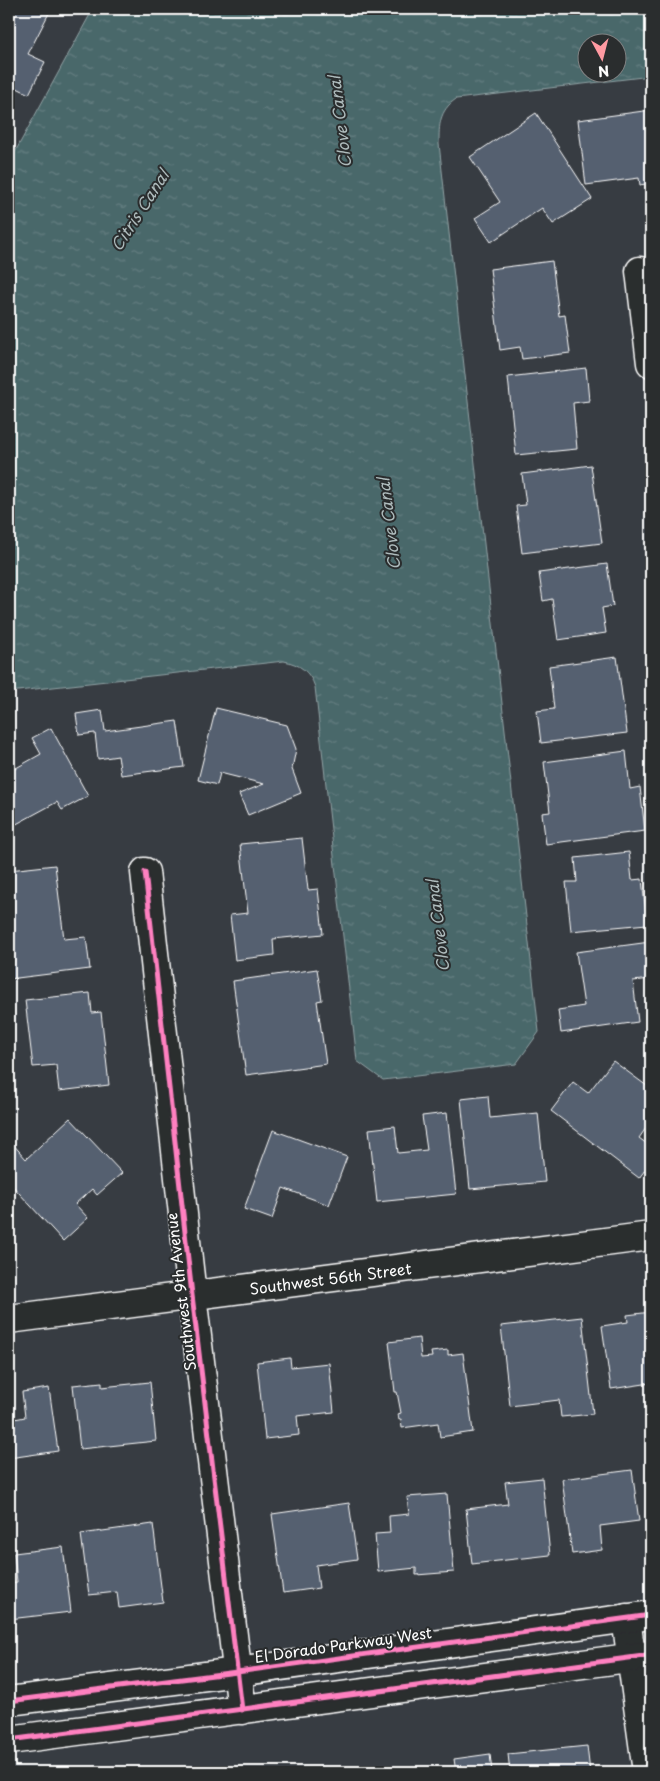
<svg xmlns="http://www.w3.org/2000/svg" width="660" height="1781" font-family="'Playpen Sans',sans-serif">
	<defs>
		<pattern id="water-ripples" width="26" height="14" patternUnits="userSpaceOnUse" patternTransform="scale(1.25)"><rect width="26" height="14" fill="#4a686b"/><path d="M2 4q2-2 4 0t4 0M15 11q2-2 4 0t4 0" fill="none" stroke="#657f81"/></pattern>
	</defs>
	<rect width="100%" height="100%" fill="#373c42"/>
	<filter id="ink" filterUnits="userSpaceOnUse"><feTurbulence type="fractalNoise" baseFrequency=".02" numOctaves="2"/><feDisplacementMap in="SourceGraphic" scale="10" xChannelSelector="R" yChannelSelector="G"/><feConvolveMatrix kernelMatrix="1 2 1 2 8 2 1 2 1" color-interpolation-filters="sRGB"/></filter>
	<g filter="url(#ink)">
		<path fill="url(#water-ripples)" stroke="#92a4a6" fill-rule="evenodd" d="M93,9H651V76L456,99C439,111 439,125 439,144L539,1032L516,1064L383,1080L357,1061L315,687C310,672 300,664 284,661L9,692V163ZM588,42H618V72H588Z"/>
		<g fill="#556070" stroke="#fff">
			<path d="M9,9H41L49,13L28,54L45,62L29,94L9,84Z"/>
			<path d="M651,110V183L640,185L639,178L586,185L578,120Z"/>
			<path d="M536,113L592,199L553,224L542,208L491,242L475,218L500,202L470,157Z"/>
			<path d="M552,261L559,316L565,315L570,353L522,359L520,347L500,350L490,269Z"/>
			<path d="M586,368L589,401L573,403L577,449L516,455L508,377Z"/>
			<path d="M591,465L602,543L522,553L516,506L526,505L522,474Z"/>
			<path d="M607,564L613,606L602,608L606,633L558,640L552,599L543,601L539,573Z"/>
			<path d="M617,657L627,733L541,743L537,711L554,709L549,666Z"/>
			<path d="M216,708L287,725L296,749L292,769L301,793L248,815L239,794L264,784L220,773L217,785L198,780Z"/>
			<path d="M102,710L105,731L177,721L184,767L121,775L118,756L98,759L95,733L79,735L76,714Z"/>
			<path d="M51,728L88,796L62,810L57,802L9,828V772L41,754L32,738Z"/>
			<path d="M626,751L630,789L640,787L645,831L546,844L542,813L550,812L544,762Z"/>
			<path d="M302,838L308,890L318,889L323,934L273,939L274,955L235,960L230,915L248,913L240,844Z"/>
			<path d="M629,852L632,880L642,879L647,924L571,931L566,882H577L575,858Z"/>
			<path d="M55,865L64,939L86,937L90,969L9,979V870Z"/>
			<path d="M650,942L651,979L633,981L638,1022L561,1033L558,1010L584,1006L576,952Z"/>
			<path d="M317,969L322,1000L317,1001L326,1064L246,1075L233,981Z"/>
			<path d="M90,993L92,1013L101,1012L109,1085L59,1091L56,1065L33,1067L25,1000Z"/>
			<path d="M613,1061L651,1089V1121L639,1138L651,1147V1162L639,1178L551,1111L573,1082L588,1093Z"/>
			<path d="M488,1096L490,1118L538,1113L545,1182L470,1189L461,1099Z"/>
			<path d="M447,1113L456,1194L377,1202L369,1129L395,1126L398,1153L427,1150L422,1116Z"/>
			<path d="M70,1118L122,1173L97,1195L92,1189L75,1204L88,1218L63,1241L9,1182V1144L11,1142L26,1159Z"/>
			<path d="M273,1130L347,1157L329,1205L283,1188L272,1219L244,1209Z"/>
			<path d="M651,1312V1383L611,1389L602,1326L628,1322L627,1315Z"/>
			<path d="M582,1317L593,1414L561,1417L559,1400L510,1406L501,1326Z"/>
			<path d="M419,1338L421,1358L432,1357L431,1352L448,1350V1355L463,1353L473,1432L440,1437L438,1423L402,1428L401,1419L399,1420L398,1414L401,1413L397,1392H395L389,1342Z"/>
			<path d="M290,1358L291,1367L329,1363L334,1412L297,1416L299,1435L265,1439L257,1362Z"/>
			<path d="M102,1382V1387L150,1382L156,1441L80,1449L73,1385Z"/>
			<path d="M49,1388L58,1451L9,1458V1414L10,1420L25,1417L22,1392Z"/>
			<path d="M632,1470L639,1521L600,1526L602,1550L572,1554L562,1479Z"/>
			<path d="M542,1478L550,1555L472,1564L466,1509L508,1504L505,1482Z"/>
			<path d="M447,1494L454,1572L416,1575V1568L378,1572L375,1534L390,1533L389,1516L409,1514L407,1497Z"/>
			<path d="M349,1503L357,1559L316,1565L319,1588L283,1593L272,1514Z"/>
			<path d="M153,1524L163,1602L119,1608L117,1592L89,1595L81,1534Z"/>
			<path d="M63,1547L71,1612L9,1619V1583L17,1582L14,1553Z"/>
			<path d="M587,1746L590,1772H510L508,1754Z"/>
			<path d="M490,1754L492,1772H456L454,1759Z"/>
		</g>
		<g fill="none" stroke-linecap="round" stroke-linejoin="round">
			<g stroke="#fff" stroke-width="31">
				<g id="minor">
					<path d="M640,271L651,363"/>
					<path d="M145,872L192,1295L242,1710"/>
					<path id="s1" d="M9,1319L651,1236"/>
					<path d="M626,1618L647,1772"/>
				</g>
			</g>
			<g stroke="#fff" stroke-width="31">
				<g id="tertiary">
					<path d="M9,1701L237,1672L651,1615"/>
					<path d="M9,1740L651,1655"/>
				</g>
			</g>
			<use href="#minor" stroke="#2a2d2e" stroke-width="28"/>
			<use href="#tertiary" stroke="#2a2d2e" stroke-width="28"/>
			<g stroke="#2a2d2e" stroke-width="8">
				<g id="cycleway">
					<path d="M145,872L192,1295L242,1710"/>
					<path d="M9,1701L237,1672L651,1615"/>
					<path d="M9,1740L651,1655"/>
				</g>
			</g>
			<use href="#cycleway" stroke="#ff80c0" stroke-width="5"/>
		</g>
	</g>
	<g text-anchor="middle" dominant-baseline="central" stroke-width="4" stroke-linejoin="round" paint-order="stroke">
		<g font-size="15" fill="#fff" stroke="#2a2d2e">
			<text stroke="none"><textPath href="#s1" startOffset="324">Southwest 56th Street</textPath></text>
			<text transform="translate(180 1292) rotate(-97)">Southwest 9th Avenue</text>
			<text transform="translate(343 1644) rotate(-8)">El Dorado Parkway West</text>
		</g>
		<g font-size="16" font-style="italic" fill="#aebbbc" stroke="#2a2d2e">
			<text transform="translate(339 122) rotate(-97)">Clove Canal</text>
			<text transform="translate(139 210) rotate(-57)">Citris Canal</text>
			<text transform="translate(388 524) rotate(-97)">Clove Canal</text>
			<text transform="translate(437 926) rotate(-97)">Clove Canal</text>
		</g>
	</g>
	<rect width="660" height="1781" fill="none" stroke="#2a2d2e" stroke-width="30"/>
	<rect x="15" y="15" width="630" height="1751" fill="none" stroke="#fff" stroke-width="2" filter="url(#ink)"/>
	<g transform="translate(602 58) rotate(173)"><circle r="24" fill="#2a2d2e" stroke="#7f8182"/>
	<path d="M0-4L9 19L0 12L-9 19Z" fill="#ff9aa2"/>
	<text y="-8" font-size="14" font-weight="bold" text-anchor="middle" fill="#ffffff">N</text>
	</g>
</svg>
